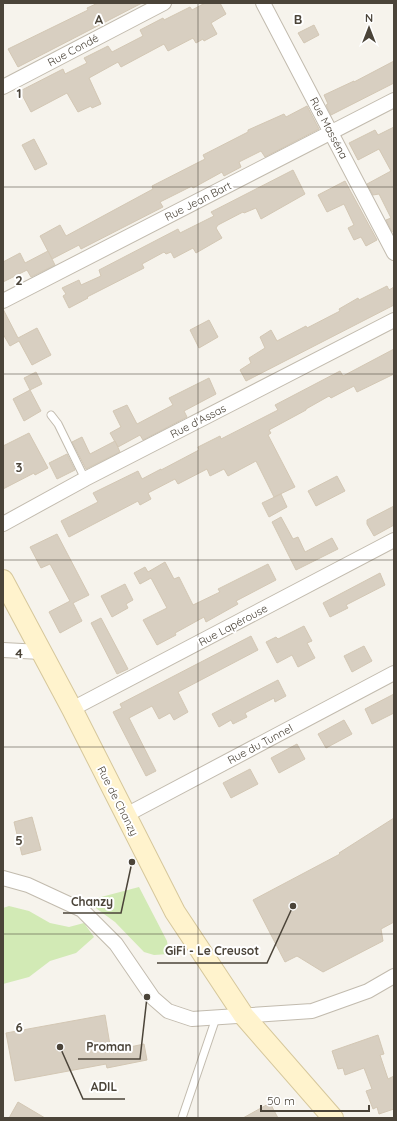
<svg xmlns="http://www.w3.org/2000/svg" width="397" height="1121" font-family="Quicksand,sans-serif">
	<rect width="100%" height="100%" fill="#f6f3ec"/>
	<g fill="#d2eab5">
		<path d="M139,887L167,941L169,954L154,955L144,952L115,922L86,901Z"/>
		<path d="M9,906L29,911L50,923L69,927L84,923L94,937L76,953L50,961L29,977L3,984V908Z"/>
	</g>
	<g fill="#d8cfc1" stroke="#d3c7b4">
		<path d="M98,3H142L18,67L8,49L88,10L87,8Z"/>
		<path d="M205,3H220L226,14L211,23L217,34L204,41L203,39L196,43L193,38L168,51L164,44L121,67L118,62L89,78L101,104L92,108L91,106L78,112L67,93L31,112L20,91L63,69L65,74L87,63L84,58L108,46L112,52L143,36L140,30L163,18L164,20L190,7L192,10Z"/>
		<path d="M314,25L319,35L304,43L298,33Z"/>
		<path d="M394,61V83L331,115L326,105L328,104L324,95L354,81V82Z"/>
		<path d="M307,106L319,129L265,157L261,151L239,162L241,167L224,176L222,172L193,188L192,186L160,202L163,207L81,249L79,245L52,259L40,236L60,225L66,236L153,189L152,186L205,159L203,155L248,132V130L284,114L286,117Z"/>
		<path d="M394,127V231L392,232L386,220L391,218L379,194L373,195L367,184L391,171L379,149L358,160L349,143L375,130L378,135Z"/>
		<path d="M34,139L47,164L35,170L22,145Z"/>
		<path d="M293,170L305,194L261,219L256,208L244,213L243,212L218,225L216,228L222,238L196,253L193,248L174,258L171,252L166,254L164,252L142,264L144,268L87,297L88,298L69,308L63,296L66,294L62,288L79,280L81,285L101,276L99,270L178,229L180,233L214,216L211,212Z"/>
		<path d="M345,181L377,240L366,246L361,237L354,240L348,228L354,225L344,204L327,212L318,195Z"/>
		<path d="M48,251L55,265L31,277L27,270L3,282V262L20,253L25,263Z"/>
		<path d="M387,286L389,290L394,287V305L246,381L240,370L251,363L249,358L265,348L260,337L271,330L277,341L306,326L307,328L340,311L339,309L358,298L359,300Z"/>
		<path d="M3,309L18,338L37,328L51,355L32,365L19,341L10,346L3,334Z"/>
		<path d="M209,320L218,337L199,348L190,330Z"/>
		<path d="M394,349V374L357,392L354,386L331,398L329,396L306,409V410L269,430L271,433L268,435L295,487L274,497L256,461L228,476L224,469L210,476L207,469L178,484L175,479L148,493L151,499L140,505L138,501L69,537L61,521L98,502L93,493L138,471L142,479L161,469V470L199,450L198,447L220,436L221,439L278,410L275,405L340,371L343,376Z"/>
		<path d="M36,372L42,384L30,390L24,378Z"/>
		<path d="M209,378L216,394L184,411L187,417L143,440L140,435L118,447L110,433L121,427L113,411L127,405L137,424L173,405L169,398Z"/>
		<path d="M30,390L41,411L24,421L13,399Z"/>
		<path d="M29,433L48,468L35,475L34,473L3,489V446Z"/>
		<path d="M82,437L90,454L115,441L120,452L86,469L72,442Z"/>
		<path d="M67,454L75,470L57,479L49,463Z"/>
		<path d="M337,476L345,491L316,506L308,491Z"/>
		<path d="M281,494L287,507L269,517L262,503Z"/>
		<path d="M394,506V525L374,536L367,524V520Z"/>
		<path d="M281,517L293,539L298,537L305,552L332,538L338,549L296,570L272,522Z"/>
		<path d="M57,534L89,595L73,603L82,621L60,633L49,612L70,601L50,564L41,568L30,547Z"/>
		<path d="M165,562L174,579L179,577L193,605L220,592L218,589L268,564L276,580L236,601L238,604L206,622L204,617L175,633L176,635L157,645L143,620L167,608L151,578L140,584L134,573L145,567L148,572Z"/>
		<path d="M380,573L385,585L346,605L348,608L330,617L323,603Z"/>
		<path d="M125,584L133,600L126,604L128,608L112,617L101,596Z"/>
		<path d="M101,618L128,669L117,674L91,623Z"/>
		<path d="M304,626L312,641L307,643L315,658L298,667L292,655L277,663L266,642L276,637L278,639Z"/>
		<path d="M251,636L258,650L178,692L188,712L174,720L170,713L159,719L152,706L129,718L156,771L146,776L113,712L122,708L120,704Z"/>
		<path d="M364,646L372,661L352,672L344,656Z"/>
		<path d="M278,680L286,696L275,702L274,698L245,713L247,717L233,724L231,720L219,727L212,714Z"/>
		<path d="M394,694V713L372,724L365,709Z"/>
		<path d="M344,720L352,734L326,748L318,734Z"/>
		<path d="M297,744L305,759L279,773L271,758Z"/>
		<path d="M250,769L258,784L231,798L223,783Z"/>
		<path d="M32,817L41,850L22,855L14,822Z"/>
		<path d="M394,818V922L381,929L383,941L323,972L297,956L285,962L253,900L340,854L339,853Z"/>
		<path d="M105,1015L111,1051L144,1044L147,1060L107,1068L106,1064L15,1081L6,1033Z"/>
		<path d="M378,1035L384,1054L380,1055L388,1079L394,1076V1109L379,1114L377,1107L373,1109L366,1091L372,1089L364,1068L345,1075L343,1068L338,1069L332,1051Z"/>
		<path d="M18,1102L45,1118H9Z"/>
		<path d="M270,1103L278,1118H243Z"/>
	</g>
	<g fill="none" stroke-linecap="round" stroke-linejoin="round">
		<g stroke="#c2bbae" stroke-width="9">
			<g id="lane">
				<path d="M51,415L58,424L85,479"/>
				<path d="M182,1118L216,1018"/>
			</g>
		</g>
		<g stroke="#c2bbae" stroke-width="16">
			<g id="street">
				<path d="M263,3L394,253"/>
				<path d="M3,87L164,3"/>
				<path d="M3,301L394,100"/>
				<path d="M3,524L85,479L394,320"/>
				<path d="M3,650L41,652"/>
				<path d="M72,709L394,540"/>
				<path d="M126,815L394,673"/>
				<path d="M3,878L28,885L82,910L116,944L153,998L168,1011L192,1019L312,1011L368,991L394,976"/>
			</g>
		</g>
		<g stroke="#d6c79b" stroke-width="22">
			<path id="secondary" d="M3,580L72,709L175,912L244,1016L333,1118"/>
		</g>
		<use href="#lane" stroke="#fff" stroke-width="7"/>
		<use href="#street" stroke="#fff" stroke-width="14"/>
		<use href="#secondary" stroke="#fff3cd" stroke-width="20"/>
	</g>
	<path fill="none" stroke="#4b4439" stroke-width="1" stroke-opacity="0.55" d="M198,3V1118M3,187H394M3,374H394M3,560H394M3,747H394M3,934H394"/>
	<g text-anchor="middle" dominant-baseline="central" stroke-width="4" stroke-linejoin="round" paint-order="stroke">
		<g font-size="11" fill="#4b4439" stroke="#fff">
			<text transform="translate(73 50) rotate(-28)">Rue Condé</text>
			<text transform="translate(329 128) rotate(62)">Rue Masséna</text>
			<text transform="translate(198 201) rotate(-27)">Rue Jean Bart</text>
			<text transform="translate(198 421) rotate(-27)">Rue d'Assas</text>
			<text transform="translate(233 625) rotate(-28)">Rue Lapérouse</text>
			<text transform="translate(260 744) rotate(-28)">Rue du Tunnel</text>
			<text transform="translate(118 801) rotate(63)">Rue de Chanzy</text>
		</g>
	</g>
	<g font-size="13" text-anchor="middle" font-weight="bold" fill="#4b4439" stroke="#fff" stroke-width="4" stroke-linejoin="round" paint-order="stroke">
		<text x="99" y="24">A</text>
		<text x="298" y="24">B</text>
		<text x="19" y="98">1</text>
		<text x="19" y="285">2</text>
		<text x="19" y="472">3</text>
		<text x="19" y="658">4</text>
		<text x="19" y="845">5</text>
		<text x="19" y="1032">6</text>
	</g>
	<path fill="none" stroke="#4b4439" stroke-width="1.5" d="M132 862L121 913H63M293 906L267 963H157M147 997L140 1059H78M60 1047L83 1099H125"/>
	<g fill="#4b4439" stroke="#fff" stroke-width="1.5">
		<circle cx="132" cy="862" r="4"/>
		<circle cx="293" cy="906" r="4"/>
		<circle cx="147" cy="997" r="4"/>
		<circle cx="60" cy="1047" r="4"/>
	</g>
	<g font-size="12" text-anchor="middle" font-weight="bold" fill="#4b4439" stroke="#fff" stroke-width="4" stroke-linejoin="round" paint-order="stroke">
		<text x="92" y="906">Chanzy</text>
		<text x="212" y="955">GiFi - Le Creusot</text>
		<text x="109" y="1051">Proman</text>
		<text x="104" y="1091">ADIL</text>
	</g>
	<rect width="397" height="1121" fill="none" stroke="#4b4439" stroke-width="8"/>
	<g transform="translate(369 28)" stroke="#ffffff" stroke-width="3" paint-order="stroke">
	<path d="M0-3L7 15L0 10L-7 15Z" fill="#4b4439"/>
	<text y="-6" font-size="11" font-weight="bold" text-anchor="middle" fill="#4b4439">N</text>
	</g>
	<path d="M261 1105v6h108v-6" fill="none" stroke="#4b4439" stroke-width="2"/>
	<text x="267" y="1105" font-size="12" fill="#4b4439" stroke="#ffffff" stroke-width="3" paint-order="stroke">50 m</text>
</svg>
